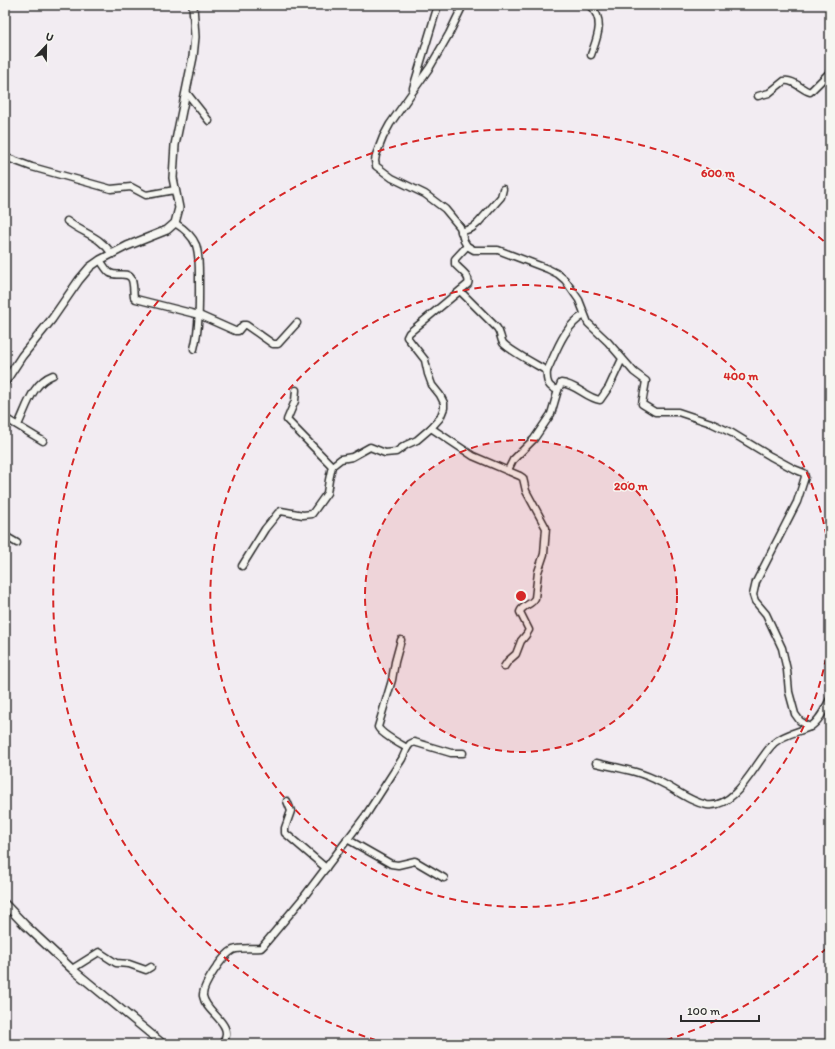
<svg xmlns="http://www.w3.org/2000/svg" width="835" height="1049" font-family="Itim,sans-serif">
	<rect width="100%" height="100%" fill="#f2ecf2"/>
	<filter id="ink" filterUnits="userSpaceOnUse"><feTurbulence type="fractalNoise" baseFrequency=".025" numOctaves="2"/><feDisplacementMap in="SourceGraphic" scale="8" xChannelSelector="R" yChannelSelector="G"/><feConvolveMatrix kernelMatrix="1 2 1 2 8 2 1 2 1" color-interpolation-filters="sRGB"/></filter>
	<g filter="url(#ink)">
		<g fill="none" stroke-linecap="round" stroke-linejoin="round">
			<g stroke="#2b2b2b" stroke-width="9">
				<g id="minor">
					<path d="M463,5L449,34L430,67L390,124L383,137L376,155L375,161L376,166L392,178L425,194L445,209L460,227L464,241L467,246L474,250H498L548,269L558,274L565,280L579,300L588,323L608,342L634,372L646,381L642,404L655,412H678L711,423L732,433L770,456L794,469L804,473L805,477L797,502L756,582L753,595L755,601L766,614L782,648L787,670L789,692L795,714L800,721L810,727C820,721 825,708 830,699"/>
					<path d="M589,5C606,19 597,38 591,55"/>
					<path d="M413,88L438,5"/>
					<path d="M186,92L209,121"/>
					<path d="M758,96L769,93L784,81C793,79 801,89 810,92L830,72"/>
					<path d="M5,157L32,167L111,189L131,187L146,195L175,190"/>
					<path d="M67,221C84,234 100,236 112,254"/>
					<path d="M175,223C183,228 192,235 196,245C199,254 199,265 199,275C199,301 200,325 194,349"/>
					<path d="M461,232L472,228L478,223L501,197L503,189"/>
					<path d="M100,260C103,264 106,270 110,273C117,277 126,271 131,278C134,282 133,292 134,297L136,299L199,315L235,331H238L243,325H246L273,344H278L297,323"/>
					<path d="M460,291L497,328C501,333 500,338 503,343C510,351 537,365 547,371C546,381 548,388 558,390L561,383C576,384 586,398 600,400L609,387L622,359"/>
					<path d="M547,371C556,352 564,326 584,315"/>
					<path d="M296,390L295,401L287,420L332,466"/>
					<path d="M5,418L43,441"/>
					<path d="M18,425C27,407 32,383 53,375"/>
					<path d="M431,428L473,456L520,476L523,478L526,491L533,504L546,528L544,554L538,572L535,598C532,605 522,605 520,612L529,630L526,635L521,641L516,654L508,661L504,667"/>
					<path d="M508,470L513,460L534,439L551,414L558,390"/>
					<path d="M5,536L17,543"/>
					<path d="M242,566L265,529L278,513L281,511L303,515L312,514L327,493L329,480L332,466L341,459L352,457L370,447L385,453L396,452L406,445L417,440L431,428L440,418L444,408V403L440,395L432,385L428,374L425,360L407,337L409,333L468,284C471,276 460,270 455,264V259L467,246"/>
					<path d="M407,748L410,744L414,742L451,753H463"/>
					<path d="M596,763C618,768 640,771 660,782C675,789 690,802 707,805C737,809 756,760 774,743C784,734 798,732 810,727"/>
					<path d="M287,801L291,811L285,828V833L326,868"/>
					<path d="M347,839L391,864L398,865L415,861L444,878"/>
					<path d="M72,969L99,952L116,963L129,964L146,970L151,967"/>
					<path d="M222,1044C237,1024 206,1014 203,996C202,986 223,955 233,950C241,947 252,949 261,948L263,946L303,898L366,815L402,759L407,748C400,744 381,734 378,727L392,680L395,662L401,640"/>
				</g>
			</g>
			<g stroke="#2b2b2b" stroke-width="10">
				<g id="tertiary">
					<path d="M5,382L22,356L52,319L79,280L90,267L100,260L127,246L167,230L175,223L179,208L173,178L175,145L193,57L195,37L193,5"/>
					<path d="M5,904L25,925L72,969L163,1044"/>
				</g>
			</g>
			<use href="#minor" stroke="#f6f6f2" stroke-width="6"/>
			<use href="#tertiary" stroke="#f6f6f2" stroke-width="7"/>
		</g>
	</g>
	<circle cx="521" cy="596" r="156" fill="#d62828" fill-opacity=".12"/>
	<g fill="none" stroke="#d62828" stroke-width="2" stroke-dasharray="7 5">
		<circle cx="521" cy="596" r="156"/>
		<path d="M830 634A311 311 0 1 1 830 558"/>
		<path d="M827 948A467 467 0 0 1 654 1044M388 1044A467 467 0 1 1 827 244"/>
	</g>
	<circle cx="521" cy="596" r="6" fill="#d62828" stroke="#f6f6f2" stroke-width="2"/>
	<g font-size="12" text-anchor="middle" font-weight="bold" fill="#d62828" stroke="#f6f6f2" stroke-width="3" stroke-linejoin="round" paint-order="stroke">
		<text x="718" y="177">600 m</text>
		<text x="741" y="380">400 m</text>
		<text x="631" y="490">200 m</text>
	</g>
	<rect width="835" height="1049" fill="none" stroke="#f6f6f2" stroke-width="20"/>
	<rect x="10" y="10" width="815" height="1029" fill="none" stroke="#2b2b2b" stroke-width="1.5" filter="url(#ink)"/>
	<g transform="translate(46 46) rotate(22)" stroke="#f6f6f2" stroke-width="3" paint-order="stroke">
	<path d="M0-3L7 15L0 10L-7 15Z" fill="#2b2b2b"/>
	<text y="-6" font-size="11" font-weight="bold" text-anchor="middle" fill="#2b2b2b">U</text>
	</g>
	<path d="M681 1015v6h78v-6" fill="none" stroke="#2b2b2b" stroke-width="2"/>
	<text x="687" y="1015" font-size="12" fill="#2b2b2b" stroke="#f6f6f2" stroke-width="3" paint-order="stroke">100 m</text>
</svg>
